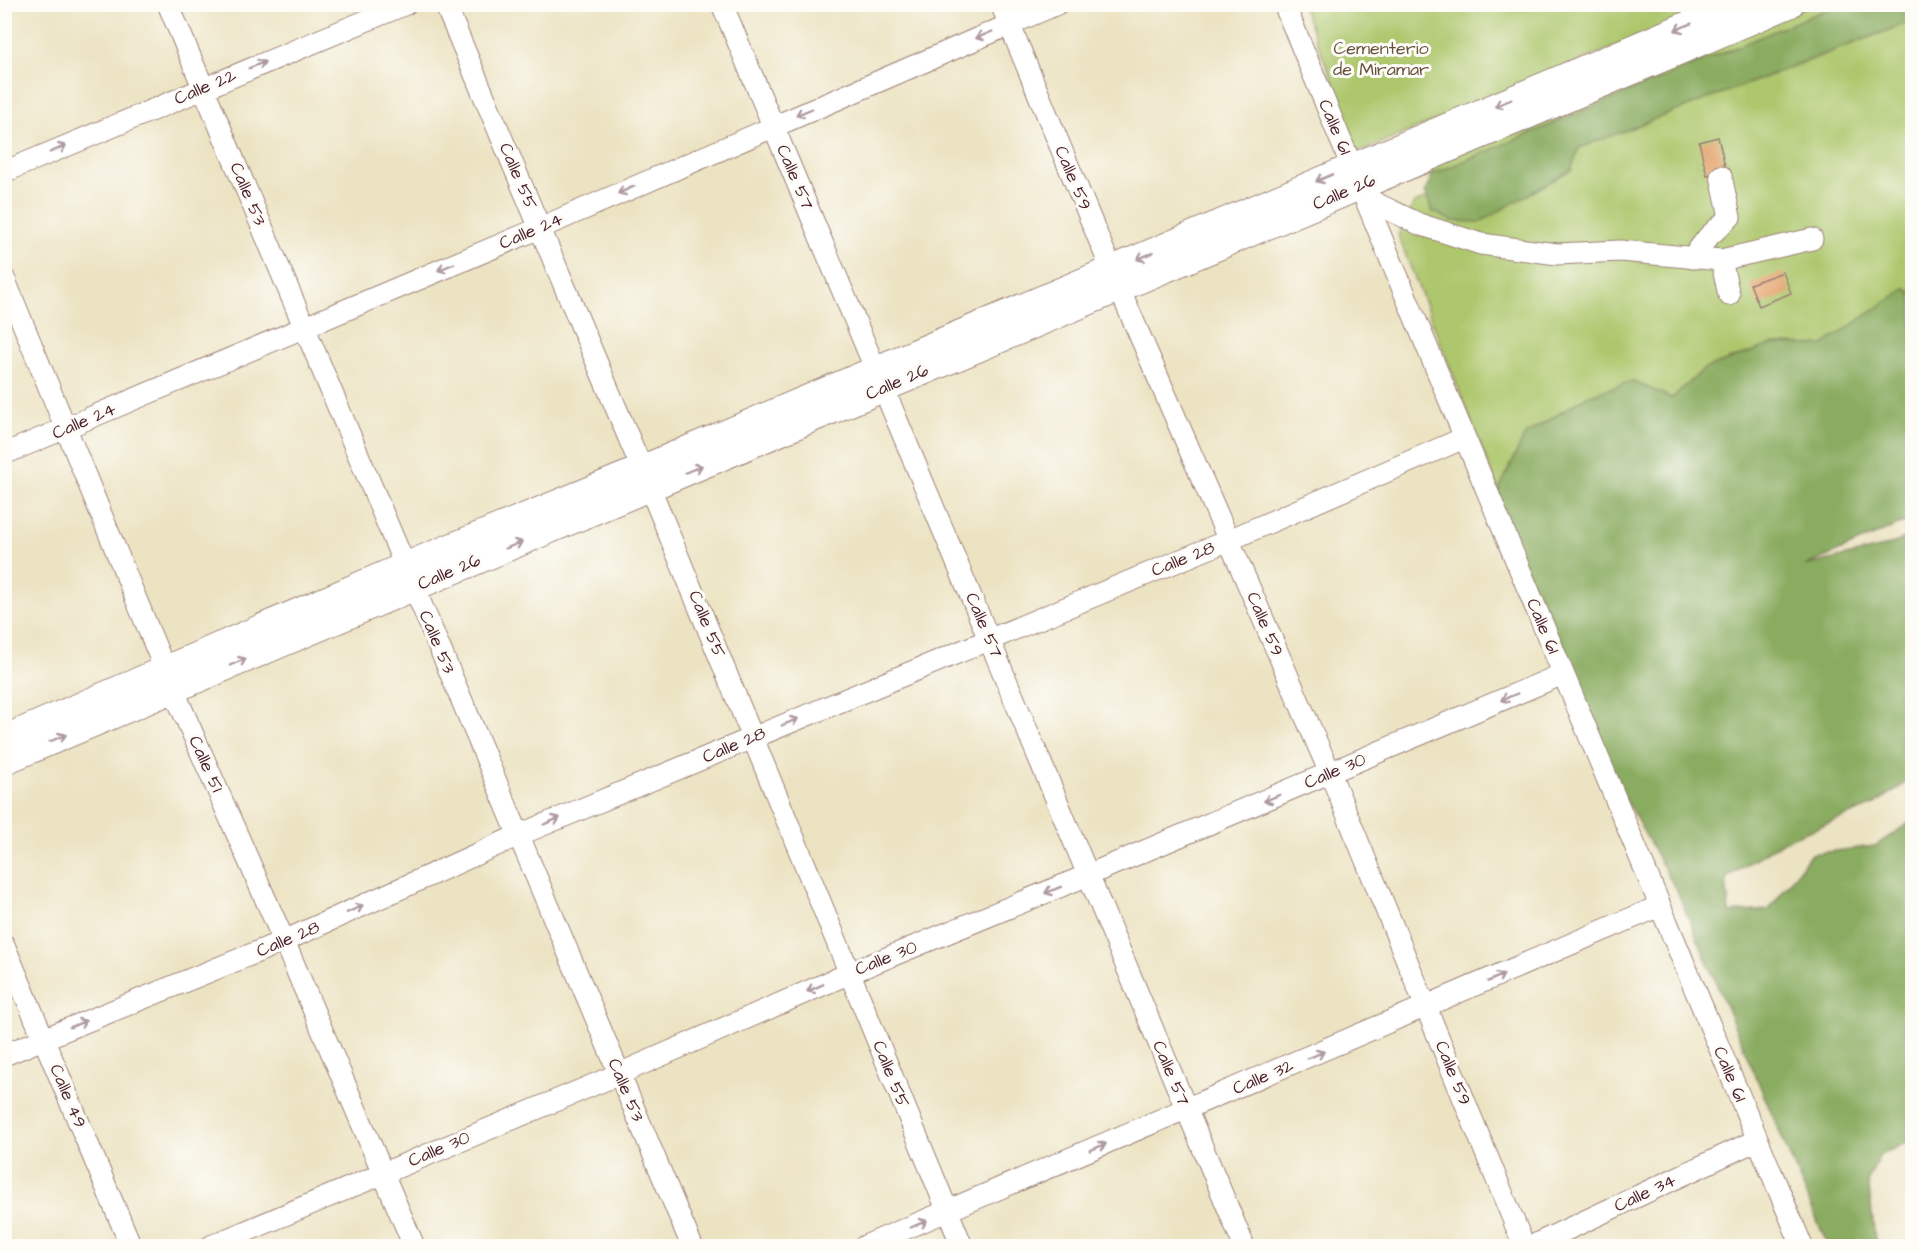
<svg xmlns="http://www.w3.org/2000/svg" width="1917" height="1251" font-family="'Architects Daughter',sans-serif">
	<rect width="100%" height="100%" fill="#fdfcf7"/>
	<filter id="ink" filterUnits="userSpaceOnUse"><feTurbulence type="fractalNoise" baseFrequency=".0167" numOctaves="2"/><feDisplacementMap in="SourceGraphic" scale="12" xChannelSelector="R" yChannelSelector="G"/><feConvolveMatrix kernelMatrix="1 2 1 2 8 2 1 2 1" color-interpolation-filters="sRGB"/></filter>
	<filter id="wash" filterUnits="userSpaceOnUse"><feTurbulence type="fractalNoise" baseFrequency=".008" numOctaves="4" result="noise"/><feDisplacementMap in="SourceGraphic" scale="24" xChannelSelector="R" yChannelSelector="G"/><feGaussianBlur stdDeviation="1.35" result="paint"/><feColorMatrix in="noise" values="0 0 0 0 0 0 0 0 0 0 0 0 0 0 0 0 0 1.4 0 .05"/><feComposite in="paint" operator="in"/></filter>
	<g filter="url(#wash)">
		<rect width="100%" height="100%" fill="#ece3c2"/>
		<g fill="#aec76d" stroke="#7c734c" stroke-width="1.5">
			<path d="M1302,5H1716L1360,152L1355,150L1331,93L1336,89Z"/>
			<path d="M1810,5H1839L1433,174L1370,198L1385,183Z"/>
			<path d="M1912,19V518L1561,649L1398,235L1414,203Z"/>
		</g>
		<g fill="#8aac60" stroke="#6a6646" stroke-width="1.5">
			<path d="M1839,4L1912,5V21L1579,148L1571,170L1480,222L1452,221L1432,211L1425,192L1433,174Z"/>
			<path d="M1906,288L1912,295V519L1805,566L1884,547L1912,536V778L1874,805L1783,841L1726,878L1729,913L1769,910L1811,854L1875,846L1912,821V1140L1880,1155L1868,1180L1875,1239L1880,1246H1828L1678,893L1600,754L1494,500L1525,435L1587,396L1632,381L1672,398L1704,369L1773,344L1823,345Z"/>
		</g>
		<g id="blocks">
			<g fill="#e19e64">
				<path d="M1718,137L1726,170L1707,175L1699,142Z"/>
				<path d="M1783,272L1791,293L1759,306L1750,284Z"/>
			</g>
		</g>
	</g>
	<g filter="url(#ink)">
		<use href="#blocks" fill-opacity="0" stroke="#9b8176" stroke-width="1.5"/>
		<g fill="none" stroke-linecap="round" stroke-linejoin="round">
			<g stroke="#9b8176" stroke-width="23">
				<g id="minor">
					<path d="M168,4L692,1246"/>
					<path d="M445,4L650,488L962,1246"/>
					<path d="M722,4L1244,1246"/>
					<path d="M1001,4L1120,290L1330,773L1524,1246"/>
					<path d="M1284,4L1802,1246"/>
					<path d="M4,172L406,4"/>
					<path d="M1365,198L1419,224L1481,244L1557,254L1620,251L1721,260L1729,295"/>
					<path d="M1692,258L1708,237L1730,217L1721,176"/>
					<path d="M1721,260L1812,239"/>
					<path d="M4,278L173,689L284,941L414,1246"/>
					<path d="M4,454L540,228L1057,4"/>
					<path d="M4,945L131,1246"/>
					<path d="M4,1055L284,941L519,835L1229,540L1464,438"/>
					<path d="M211,1246L619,1074L850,973L1088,875L1563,674"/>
					<path d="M865,1246L1660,906"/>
					<path d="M1532,1246L1757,1140"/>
				</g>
			</g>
			<g stroke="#9b8176" stroke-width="29">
				<g id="major">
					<path d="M4,739L405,566L642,469L1737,4"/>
					<path d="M4,761L1790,4"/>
				</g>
			</g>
			<use href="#minor" stroke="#fff" stroke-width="21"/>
			<use href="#major" stroke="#fff" stroke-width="27"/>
		</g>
		<defs><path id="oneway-shaft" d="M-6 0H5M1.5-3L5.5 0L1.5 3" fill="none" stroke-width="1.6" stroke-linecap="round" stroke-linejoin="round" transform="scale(1.5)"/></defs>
		<g stroke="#ae9aa0">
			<use href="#oneway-shaft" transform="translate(1683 27) rotate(157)"/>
			<use href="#oneway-shaft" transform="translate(984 35) rotate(157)"/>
			<use href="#oneway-shaft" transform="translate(257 65) rotate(-22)"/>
			<use href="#oneway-shaft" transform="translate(1503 103) rotate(157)"/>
			<use href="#oneway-shaft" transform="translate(804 112) rotate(157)"/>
			<use href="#oneway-shaft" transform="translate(58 149) rotate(-23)"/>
			<use href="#oneway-shaft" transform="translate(1324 178) rotate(157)"/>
			<use href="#oneway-shaft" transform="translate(626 190) rotate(156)"/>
			<use href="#oneway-shaft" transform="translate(1145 256) rotate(157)"/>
			<use href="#oneway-shaft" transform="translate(446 267) rotate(157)"/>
			<use href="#oneway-shaft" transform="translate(694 469) rotate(-23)"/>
			<use href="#oneway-shaft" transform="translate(514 545) rotate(-23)"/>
			<use href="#oneway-shaft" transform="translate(238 662) rotate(-23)"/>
			<use href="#oneway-shaft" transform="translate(1509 697) rotate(157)"/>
			<use href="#oneway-shaft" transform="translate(790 722) rotate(-23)"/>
			<use href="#oneway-shaft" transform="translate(58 738) rotate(-23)"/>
			<use href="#oneway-shaft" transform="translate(1272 798) rotate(157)"/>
			<use href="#oneway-shaft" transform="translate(552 821) rotate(-23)"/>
			<use href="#oneway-shaft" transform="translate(1053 890) rotate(158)"/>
			<use href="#oneway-shaft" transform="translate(355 909) rotate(-25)"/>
			<use href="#oneway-shaft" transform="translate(1496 978) rotate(-24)"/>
			<use href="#oneway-shaft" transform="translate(815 988) rotate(156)"/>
			<use href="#oneway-shaft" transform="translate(78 1024) rotate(-22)"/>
			<use href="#oneway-shaft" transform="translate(1316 1055) rotate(-23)"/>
			<use href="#oneway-shaft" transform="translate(1098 1147) rotate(-23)"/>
			<use href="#oneway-shaft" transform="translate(919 1224) rotate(-23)"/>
		</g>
	</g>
	<g text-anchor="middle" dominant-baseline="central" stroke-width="6" stroke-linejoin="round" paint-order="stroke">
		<g font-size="18" fill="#68513f" stroke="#fdfcf7">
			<text x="1381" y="48">Cementerio<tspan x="1381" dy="21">de Miramar</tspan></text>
		</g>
		<g font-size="18" fill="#4a1f2b" stroke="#fdfcf7">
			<text transform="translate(205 87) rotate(-23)">Calle 22</text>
			<text transform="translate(1335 127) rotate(67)">Calle 61</text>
			<text transform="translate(518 176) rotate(67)">Calle 55</text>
			<text transform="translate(795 177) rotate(67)">Calle 57</text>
			<text transform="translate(1073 178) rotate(67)">Calle 59</text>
			<text transform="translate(1344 192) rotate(-23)">Calle 26</text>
			<text transform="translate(248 194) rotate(67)">Calle 53</text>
			<text transform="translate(531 231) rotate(-23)">Calle 24</text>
			<text transform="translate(897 382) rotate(-23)">Calle 26</text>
			<text transform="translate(84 421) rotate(-23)">Calle 24</text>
			<text transform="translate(1183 559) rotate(-22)">Calle 28</text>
			<text transform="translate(449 572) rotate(-23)">Calle 26</text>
			<text transform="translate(707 624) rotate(68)">Calle 55</text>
			<text transform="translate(1265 624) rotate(67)">Calle 59</text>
			<text transform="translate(984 625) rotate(67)">Calle 57</text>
			<text transform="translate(1543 626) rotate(67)">Calle 61</text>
			<text transform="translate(437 642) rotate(67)">Calle 53</text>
			<text transform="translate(734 745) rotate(-23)">Calle 28</text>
			<text transform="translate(206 764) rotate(66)">Calle 51</text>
			<text transform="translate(1335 771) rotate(-23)">Calle 30</text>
			<text transform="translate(288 939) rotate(-23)">Calle 28</text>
			<text transform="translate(886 958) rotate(-22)">Calle 30</text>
			<text transform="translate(1171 1073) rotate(67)">Calle 57</text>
			<text transform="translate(1453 1073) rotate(68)">Calle 59</text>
			<text transform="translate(891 1074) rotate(68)">Calle 55</text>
			<text transform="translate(1730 1074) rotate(67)">Calle 61</text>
			<text transform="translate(1263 1077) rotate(-23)">Calle 32</text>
			<text transform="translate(626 1090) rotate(67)">Calle 53</text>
			<text transform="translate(68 1096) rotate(67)">Calle 49</text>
			<text transform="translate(439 1149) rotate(-23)">Calle 30</text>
			<text transform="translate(1645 1193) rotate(-25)">Calle 34</text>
		</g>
	</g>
	<rect width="1917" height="1251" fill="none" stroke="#fdfcf7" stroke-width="24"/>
</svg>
